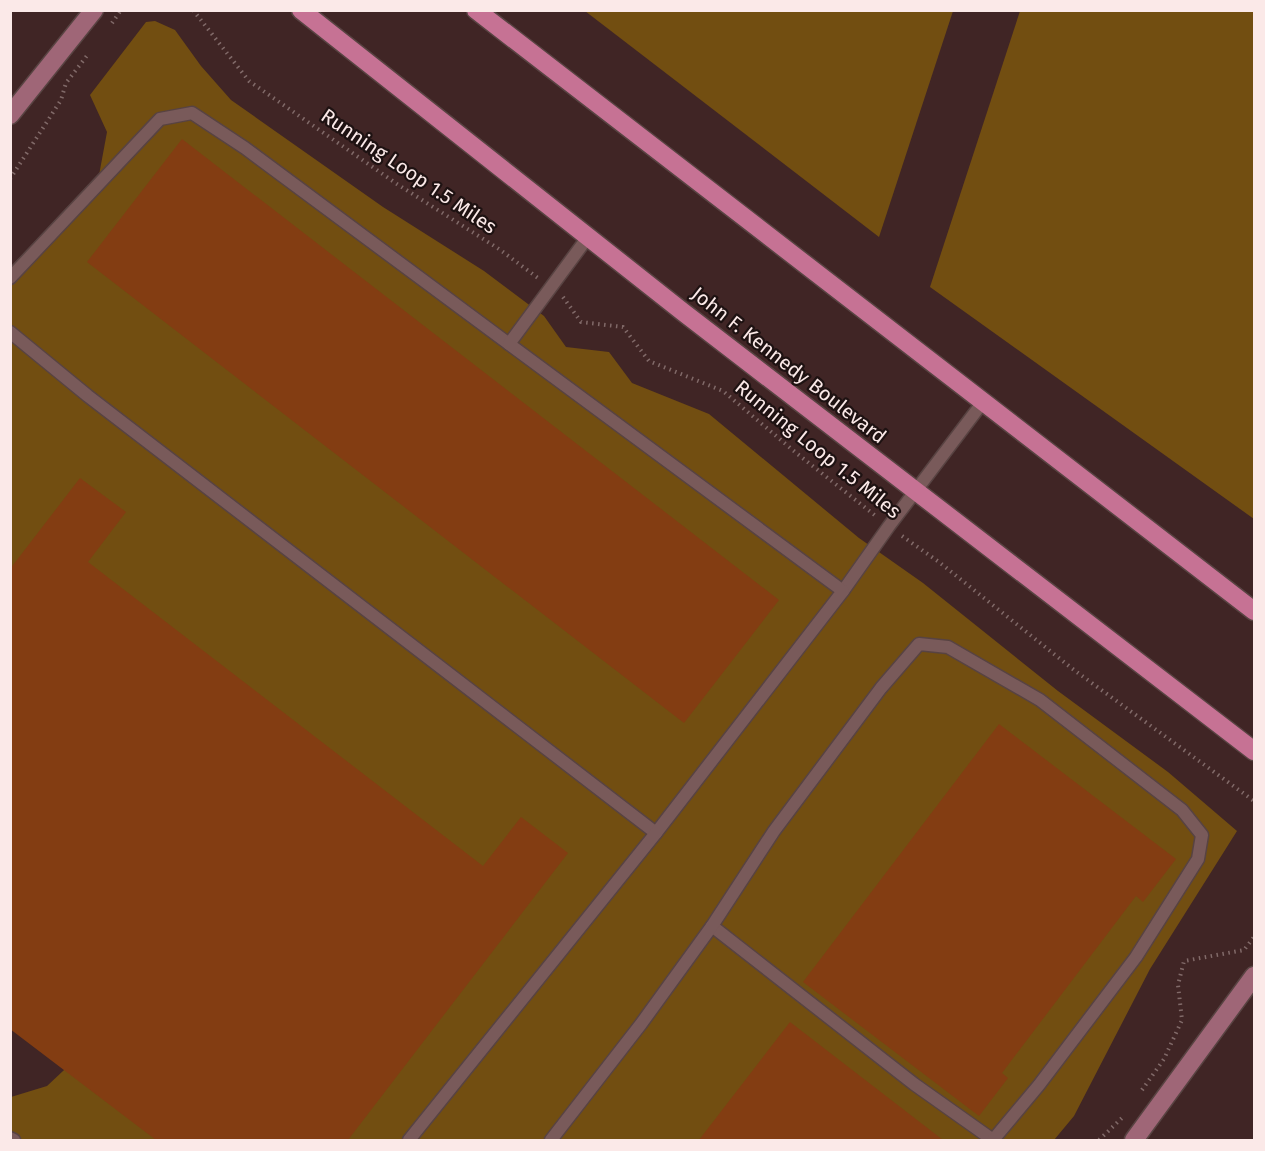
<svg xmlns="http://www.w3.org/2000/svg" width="1265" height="1151" font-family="'Fira Sans',sans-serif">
	<rect width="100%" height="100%" fill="#402525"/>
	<g fill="#724e11">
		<path d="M585,11H953L879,237Z"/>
		<path d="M1020,11H1254V519L930,287Z"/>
		<path d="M155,21L175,30L201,66L231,100L383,207L484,271L544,316L566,347L609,352L632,383L709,414L859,538L923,583L1058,691L1168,772L1237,831L1150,969L1074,1116L1054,1140H11V1097L47,1086L111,1026L11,833V269L97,186L107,132L90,95L146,22Z"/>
	</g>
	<g fill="#833d12">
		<path d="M182,139L779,600L684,723L87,262Z"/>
		<path d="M80,478L126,512L88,562L483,866L521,817L568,853L348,1140H156L10,1029V569Z"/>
		<path d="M999,724L1176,859L1143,902L1136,896L1002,1073L1008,1078L979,1116L803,982Z"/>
		<path d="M790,1022L943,1140H699Z"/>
	</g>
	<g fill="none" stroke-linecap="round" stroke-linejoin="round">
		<g stroke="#584342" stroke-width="15">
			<g id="lane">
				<path d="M10,278L160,119L192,113L245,148L509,344"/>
				<path d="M10,332L88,396L656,833"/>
				<path d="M843,591L889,526L983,402"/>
				<path d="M712,926L914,1084L993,1140"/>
				<path d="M10,1138L14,1140"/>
				<path d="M409,1140L656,833L843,591L509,344L588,237"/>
				<path d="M551,1140L641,1024L712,926L774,831L881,688L919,644L948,647L1040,700L1182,810L1202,835L1198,859L1136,957L1039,1085L993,1140"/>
			</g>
		</g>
		<g stroke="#584342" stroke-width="21">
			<g id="secondary">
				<path d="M10,115L94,10"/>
				<path d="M1134,1140L1254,976"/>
			</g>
		</g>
		<g stroke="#584342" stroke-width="21">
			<g id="primary">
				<path d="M301,10L683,312L1254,751"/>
				<path d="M476,10L1254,611"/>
			</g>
		</g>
		<g stroke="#816a69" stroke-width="4" stroke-dasharray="1.5 4.5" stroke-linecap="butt">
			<path d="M193,10L249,81L397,184L499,249L538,278"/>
			<path d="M112,23L121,10"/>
			<path d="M10,179L61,100L66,83L89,53"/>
			<path d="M563,297L581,322L623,327L649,361L723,391L795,452L877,517"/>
			<path d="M902,536L939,562L1074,670L1254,801"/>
			<path d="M1142,1090L1164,1059L1182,1020L1178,985L1184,961L1244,950L1254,937"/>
			<path d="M1099,1140L1124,1116"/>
		</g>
		<use href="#lane" stroke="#795a5a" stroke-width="12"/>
		<use href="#secondary" stroke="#9f6677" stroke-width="18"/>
		<use href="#primary" stroke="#c67294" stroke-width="18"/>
	</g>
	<g text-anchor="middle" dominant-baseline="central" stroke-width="4.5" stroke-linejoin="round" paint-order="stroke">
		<g font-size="20" fill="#fbe9e8" stroke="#1e1212">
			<text transform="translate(409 171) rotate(34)">Running Loop 1.5 Miles</text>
			<text transform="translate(789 365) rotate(38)">John F. Kennedy Boulevard</text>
			<text transform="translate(818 449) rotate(39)">Running Loop 1.5 Miles</text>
		</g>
	</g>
	<rect width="1265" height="1151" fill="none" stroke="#fbe9e8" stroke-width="24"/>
</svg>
